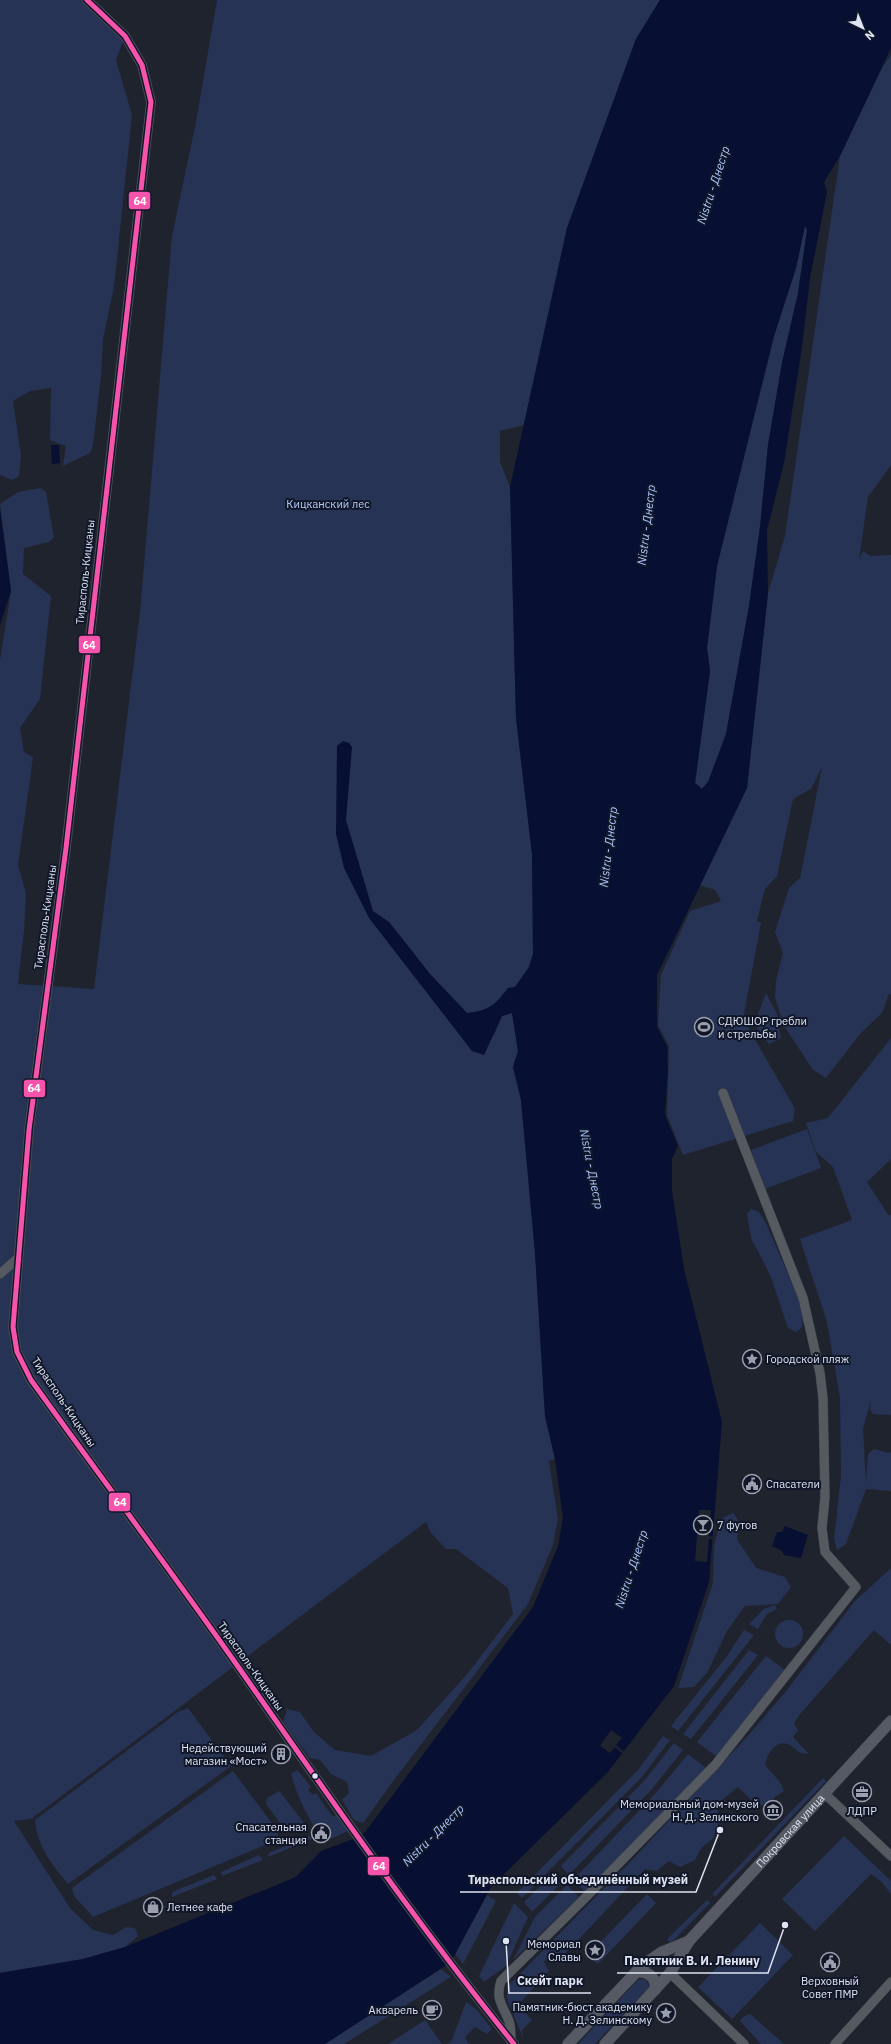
<svg xmlns="http://www.w3.org/2000/svg" width="891" height="2044" font-family="'IBM Plex Sans',sans-serif">
	<rect width="100%" height="100%" fill="#1f232d"/>
	<g fill="#273355">
		<path d="M0,0H87L125,36L116,60L132,115L114,287L103,339L101,376L93,445L90,453L63,466L66,446L50,440L51,388L30,391L13,401L21,455L19,476L12,480L0,475Z"/>
		<path d="M217,0H660L636,39L567,228L524,425L500,431V462L510,487L516,718L532,854L533,954L529,967L515,987L508,988C496,1004 489,1011 467,1013L430,974L389,922L373,912L472,1051L494,1035L502,1016L512,1013L518,1051L513,1067L521,1100L535,1253L545,1416L555,1459L549,1461L558,1519L553,1545L528,1604L394,1780L363,1823L354,1820L342,1800L349,1793L347,1782L331,1774L320,1760L310,1758L283,1722L287,1709L300,1712L314,1732L335,1750L371,1756L417,1730L468,1673L513,1614L508,1588L456,1549H446L431,1533L426,1522L31,1819L14,1821L70,1908L93,1930L113,1935L126,1927L135,1928L138,1936L125,1947L83,1959L0,1973V660L11,591L0,504L18,492L40,488L46,492L54,537L49,542L24,548L23,574L51,596L40,699L20,728L24,752L33,757L18,865L26,893L24,931L18,984L94,989L140,612L172,236L196,122Z"/>
		<path d="M891,55V465L868,497L859,559L863,551L870,556L891,555V994H889L882,1013L861,1033L826,1078L813,1070L783,1024L775,997L776,981L783,953L775,932L789,888L800,878L822,767L811,789L793,799L777,876L765,889L757,921L761,923L744,1014L749,1029L795,1109L793,1121L683,1155L667,1115L669,1046L658,1025L661,975L690,911L721,901L715,890L700,885L747,788L768,593L785,536L840,156L883,66Z"/>
		<path d="M805,225L807,230L798,293L782,363L768,445L760,527L749,606L726,734L708,782L702,789L695,783L710,671L707,648L717,566L774,336L796,268Z"/>
		<path d="M766,993L777,1014L781,1038L769,1044L760,1033L755,1022Z"/>
		<path d="M891,1038V1159L867,1182L889,1216L891,1215V1415L873,1414L870,1409L871,1400L863,1428L866,1483L868,1454L874,1449L889,1453L891,1452V1491L866,1489L846,1544L837,1550L834,1539L841,1476L840,1398L827,1322L800,1239L852,1220L833,1167L816,1152L806,1123L828,1118Z"/>
		<path d="M807,1129L821,1168L765,1189L751,1150Z"/>
		<path d="M751,1209L759,1212L766,1223L804,1311L802,1327L796,1332L788,1328L771,1277L751,1238L747,1214Z"/>
		<path d="M733,1513L739,1521L737,1539L756,1568L785,1577L791,1587L778,1604L745,1606L727,1631L707,1673L694,1687L678,1688L713,1583L714,1546L721,1519Z"/>
		<path d="M891,1568V1645L874,1630L801,1713L794,1723L798,1731L793,1737L809,1754C794,1753 797,1747 787,1744C774,1740 767,1756 765,1765L780,1782L784,1791L763,1805H756L738,1787L717,1804L719,1820L713,1839L702,1847L695,1860L680,1867L669,1861L657,1871L645,1869L560,1959L550,1955L544,1962L549,1971L518,2005L532,2020L522,2030L523,2038L507,1999V1987L633,1859L746,1738L787,1690L855,1601Z"/>
		<path d="M775,1605L777,1609L767,1614L758,1629L749,1624L764,1609Z"/>
		<circle cx="789" cy="1634" r="14"/>
		<path d="M744,1630L754,1635L678,1731L671,1726L727,1656Z"/>
		<path d="M749,1650L758,1655L691,1739L683,1734Z"/>
		<path d="M766,1656L785,1670L717,1757L697,1742Z"/>
		<path d="M188,1708L231,1766L68,1884C52,1865 37,1846 35,1820L178,1712Z"/>
		<path d="M663,1736L670,1740L641,1778L522,1898L517,1893L638,1770Z"/>
		<path d="M674,1743L683,1750L652,1789L569,1875L561,1866L644,1781Z"/>
		<path d="M688,1754L706,1768L586,1893L574,1879L656,1793Z"/>
		<path d="M297,1770L311,1787L308,1790L313,1795L316,1793L333,1817L336,1814L348,1831L328,1840L325,1832L321,1829L317,1831C306,1813 297,1796 291,1774Z"/>
		<path d="M233,1771L276,1829L278,1833L277,1839L272,1842L93,1917L74,1896L72,1888Z"/>
		<path d="M823,1778L826,1781L715,1897L712,1894Z"/>
		<path d="M279,1791L305,1824L293,1832L286,1831L266,1804L267,1798Z"/>
		<path d="M309,1836L312,1839L268,1857L269,1853Z"/>
		<path d="M844,1836L891,1881V1894L881,1881L871,1874L815,1931L782,1899Z"/>
		<path d="M259,1855L263,1860L222,1876L221,1872Z"/>
		<path d="M555,1872L563,1881L532,1912L524,1902Z"/>
		<path d="M214,1875L217,1879L172,1897V1892Z"/>
		<path d="M567,1885L579,1897L513,1960L535,1917Z"/>
		<path d="M647,1894L656,1903L598,1964L588,1955Z"/>
		<path d="M487,1895L496,1901L463,1964L455,1954Z"/>
		<path d="M707,1900L710,1903L671,1943L667,1939Z"/>
		<path d="M514,1903L528,1917L506,1966L484,1982L479,1976Z"/>
		<path d="M760,1923L793,1955L732,2019L698,1987Z"/>
		<path d="M441,1969L451,1977L344,2044H325Z"/>
		<path d="M643,1979L646,1980L649,1987L595,2044H578L638,1980Z"/>
		<path d="M466,2002L476,2009L492,2029L487,2034L475,2027L465,2037L469,2044H446L451,2042Z"/>
		<path d="M750,2014L784,2044H761L740,2021L743,2017Z"/>
		<path d="M425,2020L442,2044H388Z"/>
	</g>
	<g fill="#070f33" fill-rule="evenodd">
		<path d="M660,0H891V48L840,156L824,182L827,192L810,278L802,347L784,463L767,530L768,593L747,788L657,975V1027L667,1046L668,1068L665,1115L678,1146L672,1158V1191L684,1269L722,1422L709,1582L674,1686L607,1773L491,1887L451,1962L325,2044H0V1973L83,1959L125,1947L296,1877L321,1851L359,1837L366,1831L533,1607L558,1546L563,1518L555,1459L545,1416L535,1253L521,1100L513,1067L518,1051L512,1013L502,1016L484,1055L472,1051L369,918L344,868L336,834L337,746L343,741L349,743L352,747L346,820L373,911L389,922L430,974L467,1013C489,1011 496,1004 508,988L515,987L529,967L533,954L532,854L516,718L510,487L567,228L636,39ZM805,226L807,230L798,293L782,363L768,445L760,527L749,606L726,734L708,782L702,789L695,783L710,671L707,648L717,566L774,336L796,268Z"/>
		<path d="M51,445H59L60,463L52,464Z"/>
		<path d="M0,509L11,591L0,625Z"/>
		<path d="M785,1526L808,1535L801,1558L784,1555L781,1550L772,1546L777,1532H782Z"/>
	</g>
	<g fill="#1f232d">
		<path d="M699,1510H711L709,1536L714,1537V1539H709L707,1562L695,1561Z"/>
		<path d="M611,1730L622,1738L616,1745L625,1753L624,1755L615,1747L610,1753L600,1746Z"/>
	</g>
	<g fill="none" stroke-linecap="round" stroke-linejoin="round">
		<g stroke="#3b3f48" stroke-width="10">
			<g id="minor">
				<path d="M87,0L125,36L142,65L151,102L66,848L29,1130L13,1327L17,1352L31,1380C100,1476 171,1571 239,1668C328,1795 416,1923 514,2044"/>
				<path d="M0,1274L17,1259"/>
				<path d="M825,1794L891,1856"/>
				<path d="M670,1973L744,2044"/>
				<path d="M511,2041C511,2035 511,2027 509,2021C503,2006 495,1999 501,1981L585,1898L715,1765L856,1587L825,1552L822,1528L825,1497L823,1398L820,1373L803,1298L723,1093"/>
				<path d="M835,2044L891,1982"/>
			</g>
		</g>
		<g stroke="#3b3f48" stroke-width="12">
			<g id="major">
				<path d="M636,1972C648,1970 657,1978 655,1990"/>
				<path d="M568,2044L643,1965L662,1952L689,1941"/>
				<path id="s1" d="M605,2044L670,1973L689,1941L891,1721"/>
			</g>
		</g>
		<use href="#minor" stroke="#555960" stroke-width="9"/>
		<use href="#major" stroke="#565a64" stroke-width="11"/>
		<g stroke="#101729" stroke-width="8">
			<path id="bus-1" d="M87,0L125,36L142,65L151,102L66,848L29,1130L13,1327L17,1352L31,1380C100,1476 171,1571 239,1668C328,1795 416,1923 514,2044"/>
		</g>
		<use href="#bus-1" stroke="#f653ac" stroke-width="5"/>
	</g>
	<defs>
		<g id="stadium-ring" transform="scale(1)"><circle r="9.5" fill="#101729" stroke="#9ca0ad" stroke-width="1.5"/><path d="M0-5a6.5 5 0 1 0 0 10a6.5 5 0 1 0 0-10ZM-3.5-1.8h7v3.6h-7Z" fill="#9ca0ad"/></g>
		<g id="sight-ring" transform="scale(1)"><circle r="9.5" fill="#101729" stroke="#9ca0ad" stroke-width="1.5"/><path d="M0-6L1.8-2.2L6-1.7L2.9 1.2L3.7 5.4L0 3.3L-3.7 5.4L-2.9 1.2L-6-1.7L-1.8-2.2Z" fill="#9ca0ad"/></g>
		<g id="civic-ring" transform="scale(1)"><circle r="9.5" fill="#101729" stroke="#9ca0ad" stroke-width="1.5"/><path d="M-.6-6.5H3V-4.5H.6V-3L4-1V1h2V6H-6V1h2V-1L-.6-3ZM-1.2 2.5V6h2.4V2.5Z" fill="#9ca0ad"/></g>
		<g id="bar-ring" transform="scale(1)"><circle r="9.5" fill="#101729" stroke="#9ca0ad" stroke-width="1.5"/><path d="M-6-5H6L.8 .8V4.5H3.5V6h-7V4.5H-.8V.8Z" fill="#9ca0ad"/></g>
		<g id="building-ring" transform="scale(1)"><circle r="9.5" fill="#101729" stroke="#9ca0ad" stroke-width="1.5"/><path d="M-4-6H4V6H1V3H-1V6H-4ZM-2.5-4.3h1.7v1.8h-1.7ZM.8-4.3h1.7v1.8H.8ZM-2.5-1h1.7V.8h-1.7ZM.8-1h1.7V.8H.8Z" fill="#9ca0ad"/></g>
		<g id="office-ring" transform="scale(1)"><circle r="9.5" fill="#101729" stroke="#9ca0ad" stroke-width="1.5"/><path d="M-6-3h4V-5.5h4V-3h4V5H-6ZM-1-4.5V-3h2v-1.5ZM-6 0V1H6V0Z" fill="#9ca0ad"/></g>
		<g id="museum-ring" transform="scale(1)"><circle r="9.5" fill="#101729" stroke="#9ca0ad" stroke-width="1.5"/><path d="M0-6L6-3V-2H-6V-3ZM-5-1h2V3h-2ZM-1-1h2V3h-2ZM3-1h2V3H3ZM-6 4H6V6H-6Z" fill="#9ca0ad"/></g>
		<g id="shop-ring" transform="scale(1)"><circle r="9.5" fill="#101729" stroke="#9ca0ad" stroke-width="1.5"/><path d="M-5-2.5h2.3a2.7 3.5 0 0 1 5.4 0H5L5.5 6h-11ZM-1.5-2.5h3a1.5 2.3 0 0 0-3 0Z" fill="#9ca0ad"/></g>
		<g id="cafe-ring" transform="scale(1)"><circle r="9.5" fill="#101729" stroke="#9ca0ad" stroke-width="1.5"/><path d="M-5.5-4.5H6V0H3Q3 3.5 0 3.5H-2.5Q-5.5 3.5-5.5 0ZM3-3.2v2h1.7v-2ZM-6 4.5H4V6H-6Z" fill="#9ca0ad"/></g>
	</defs>
	<g fill-rule="evenodd">
		<use href="#stadium-ring" x="704" y="1027"/>
		<use href="#sight-ring" x="752" y="1359"/>
		<use href="#civic-ring" x="752" y="1484"/>
		<use href="#bar-ring" x="703" y="1525"/>
		<use href="#building-ring" x="281" y="1754"/>
		<use href="#office-ring" x="862" y="1792"/>
		<use href="#museum-ring" x="773" y="1810"/>
		<use href="#civic-ring" x="321" y="1833"/>
		<use href="#shop-ring" x="153" y="1907"/>
		<use href="#sight-ring" x="595" y="1950"/>
		<use href="#civic-ring" x="830" y="1962"/>
		<use href="#cafe-ring" x="432" y="2010"/>
		<use href="#sight-ring" x="666" y="2013"/>
	</g>
	<circle fill="#dfe4f2" stroke="#101729" stroke-width="1.5" cx="315" cy="1776" r="3.5"/>
	<g text-anchor="middle" dominant-baseline="central" stroke-width="4" stroke-linejoin="round" paint-order="stroke">
		<g font-size="11" fill="#b9cbf7" stroke="#101729">
			<text x="328" y="504">Кицканский лес</text>
		</g>
		<g font-size="11" fill="#dfe4f2" stroke="#101729">
			<text transform="translate(85 572) rotate(-84)">Тирасполь-Кицканы</text>
			<text transform="translate(45 917) rotate(-82)">Тирасполь-Кицканы</text>
			<text transform="translate(64 1402) rotate(56)">Тирасполь-Кицканы</text>
			<text transform="translate(251 1666) rotate(55)">Тирасполь-Кицканы</text>
			<text stroke="none"><textPath href="#s1" startOffset="283">Покровская улица</textPath></text>
		</g>
		<g font-size="11" fill="#dfe4f2" stroke="#101729" text-anchor="end">
			<text x="718" y="1021" text-anchor="start">СДЮШОР гребли<tspan x="718" dy="13">и стрельбы</tspan></text>
			<text x="766" y="1359" text-anchor="start">Городской пляж</text>
			<text x="766" y="1484" text-anchor="start">Спасатели</text>
			<text x="717" y="1525" text-anchor="start">7 футов</text>
			<text x="267" y="1748">Недействующий<tspan x="267" dy="13">магазин «Мост»</tspan></text>
			<text x="759" y="1804">Мемориальный дом-музей<tspan x="759" dy="13">Н. Д. Зелинского</tspan></text>
			<text x="862" y="1811" text-anchor="middle">ЛДПР</text>
			<text x="307" y="1827">Спасательная<tspan x="307" dy="13">станция</tspan></text>
			<text x="167" y="1907" text-anchor="start">Летнее кафе</text>
			<text x="581" y="1944">Мемориал<tspan x="581" dy="13">Славы</tspan></text>
			<text x="830" y="1981" text-anchor="middle">Верховный<tspan x="830" dy="13">Совет ПМР</tspan></text>
			<text x="652" y="2007">Памятник-бюст академику<tspan x="652" dy="13">Н. Д. Зелинскому</tspan></text>
			<text x="418" y="2010">Акварель</text>
		</g>
		<g font-size="12" font-style="italic" fill="#acc3fe" stroke="#101729">
			<text transform="translate(713 185) rotate(-72)">Nistru - Днестр</text>
			<text transform="translate(646 525) rotate(-83)">Nistru - Днестр</text>
			<text transform="translate(608 847) rotate(-83)">Nistru - Днестр</text>
			<text transform="translate(592 1169) rotate(79)">Nistru - Днестр</text>
			<text transform="translate(631 1569) rotate(-72)">Nistru - Днестр</text>
			<text transform="translate(433 1835) rotate(-45)">Nistru - Днестр</text>
		</g>
	</g>
	<path fill="none" stroke="#dfe4f2" stroke-width="1.5" d="M720 1830L696 1892H460M785 1925L768 1973H617M506 1941L509 1993H591"/>
	<g fill="#dfe4f2" stroke="#101729" stroke-width="1.5">
		<circle cx="720" cy="1830" r="4"/>
		<circle cx="785" cy="1925" r="4"/>
		<circle cx="506" cy="1941" r="4"/>
	</g>
	<g font-size="12" text-anchor="middle" font-weight="bold" fill="#dfe4f2" stroke="#101729" stroke-width="4" stroke-linejoin="round" paint-order="stroke">
		<text x="578" y="1884">Тираспольский объединённый музей</text>
		<text x="692" y="1965">Памятник В. И. Ленину</text>
		<text x="550" y="1985">Скейт парк</text>
	</g>
	<g stroke="#101729" stroke-width="1.5">
		<rect x="128" y="191" width="23" height="19" rx="4" fill="#f653ac"/>
		<rect x="78" y="635" width="23" height="19" rx="4" fill="#f653ac"/>
		<rect x="23" y="1079" width="23" height="19" rx="4" fill="#f653ac"/>
		<rect x="108" y="1492" width="23" height="20" rx="4" fill="#f653ac"/>
		<rect x="367" y="1856" width="23" height="20" rx="4" fill="#f653ac"/>
	</g>
	<g font-size="11" text-anchor="middle" font-weight="bold" fill="#fff">
		<text x="140" y="205">64</text>
		<text x="89" y="649">64</text>
		<text x="34" y="1092">64</text>
		<text x="120" y="1506">64</text>
		<text x="379" y="1870">64</text>
	</g>
	<g transform="translate(863 28) rotate(137)" stroke="#101729" stroke-width="3" paint-order="stroke">
	<path d="M0-3L7 15L0 10L-7 15Z" fill="#dfe4f2"/>
	<text y="-6" font-size="11" font-weight="bold" text-anchor="middle" fill="#dfe4f2">N</text>
	</g>
</svg>
